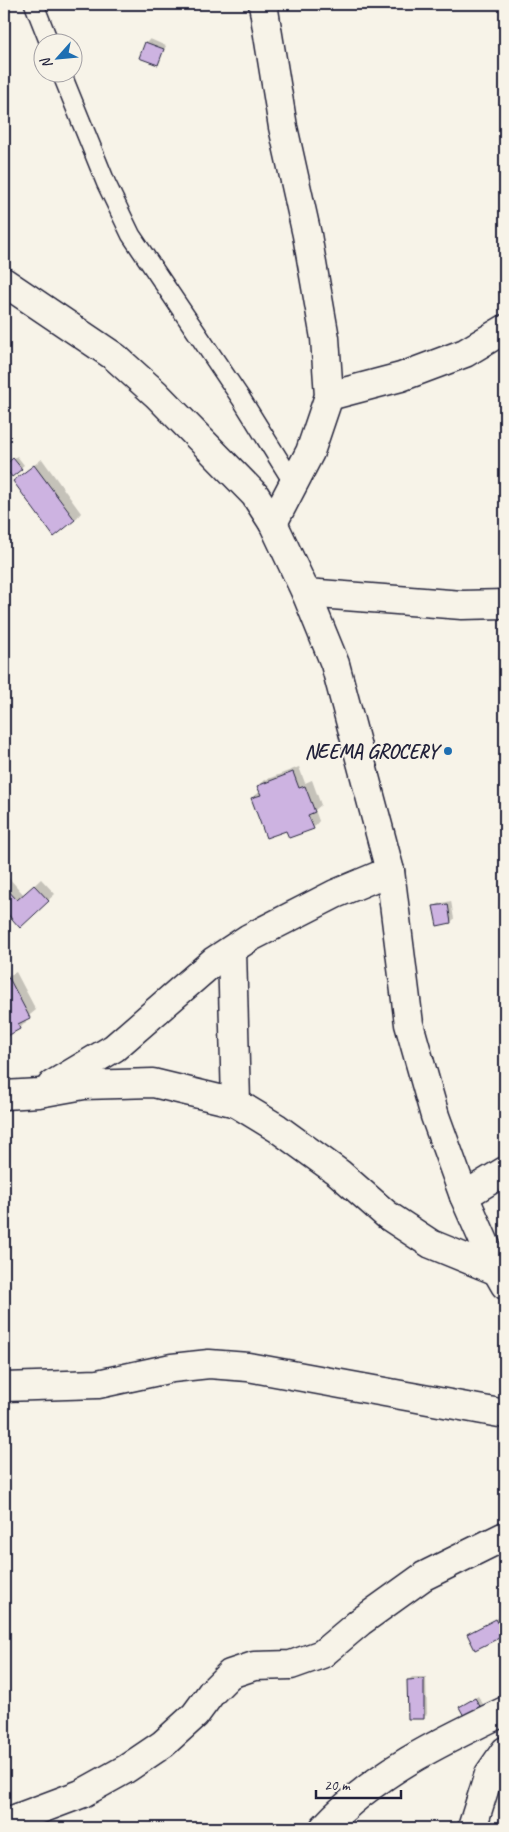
<svg xmlns="http://www.w3.org/2000/svg" width="509" height="1832" font-family="Caveat,sans-serif">
	<rect width="100%" height="100%" fill="#f7f3e8"/>
	<filter id="ink" filterUnits="userSpaceOnUse"><feTurbulence type="fractalNoise" baseFrequency=".02" numOctaves="2"/><feDisplacementMap in="SourceGraphic" scale="10" xChannelSelector="R" yChannelSelector="G"/><feConvolveMatrix kernelMatrix="1 2 1 2 8 2 1 2 1" color-interpolation-filters="sRGB"/></filter>
	<g filter="url(#ink)">
		<g fill="#0003">
			<path d="M150,39L166,46L157,64L146,43Z"/>
			<path d="M17,456L24,465L12,475L8,463Z"/>
			<path d="M42,459L81,513L75,520L21,475Z"/>
			<path d="M299,767L305,783L312,780L321,805L315,810L319,821L313,828L287,829L252,798L261,791L259,786L265,780Z"/>
			<path d="M9,878L24,895L41,879L55,894L20,926L4,909V883Z"/>
			<path d="M451,901L454,919L451,922L435,907L438,904Z"/>
			<path d="M16,972L36,1010L25,1019L26,1022L20,1028L4,1037V975L5,978Z"/>
			<path d="M500,1617L505,1628L504,1634H468Z"/>
			<path d="M412,1677H426L427,1714L424,1717L409,1680Z"/>
			<path d="M478,1696L483,1704L480,1707L463,1705Z"/>
		</g>
		<g fill="#cdb3e1" stroke="#22223b">
			<path d="M145,42L164,49L158,65L139,58Z"/>
			<path d="M13,458L22,469L12,477L4,466Z"/>
			<path d="M34,465L75,520L54,537L13,481Z"/>
			<path d="M293,772L299,788L305,786L315,812L308,815L314,829L289,838L286,831L266,838L251,798L261,795L257,786Z"/>
			<path d="M34,885L49,901L20,928L4,910V886L17,900Z"/>
			<path d="M448,904L451,923L437,926L433,906Z"/>
			<path d="M9,978L30,1018L18,1024L20,1029L4,1038V981Z"/>
			<path d="M496,1619L505,1635L475,1650L467,1634Z"/>
			<path d="M424,1679V1719H408L407,1680Z"/>
			<path d="M475,1698L481,1708L465,1718L459,1707Z"/>
		</g>
		<g fill="none" stroke-linecap="round" stroke-linejoin="round">
			<g stroke="#22223b" stroke-width="21">
				<g id="lane">
					<path d="M34,4L49,42"/>
					<path d="M61,72L106,183L131,235L242,400L294,484"/>
				</g>
			</g>
			<g stroke="#22223b" stroke-width="31">
				<g id="street">
					<path d="M263,4L283,127L307,235L325,338L329,396L310,452L273,523"/>
					<path d="M329,396L401,377L465,353L505,329"/>
					<path d="M306,593L462,605L505,604"/>
					<path d="M232,950L236,1103"/>
					<path d="M52,1085L114,1048L214,961L249,938L335,894L390,871"/>
					<path d="M4,1095L39,1093L84,1085L153,1083L236,1103L277,1128L339,1173L387,1215L431,1244L497,1271"/>
					<path d="M464,1196L505,1171"/>
					<path d="M4,1387L98,1384L172,1368L209,1364L248,1367L505,1414"/>
					<path d="M4,1823L81,1794L126,1769L163,1744L195,1715L212,1692L230,1674L254,1666L291,1665L322,1654L360,1622L424,1576L505,1536"/>
					<path d="M324,1828C373,1774 440,1742 505,1711"/>
					<path d="M472,1828L489,1774L505,1751"/>
				</g>
			</g>
			<g stroke="#22223b" stroke-width="31">
				<path id="secondary" d="M4,282L115,357L156,394L255,495L273,523L306,593L335,664L390,871L409,1024L435,1116L464,1196L497,1271L505,1285"/>
			</g>
			<use href="#lane" stroke="#f7f3e8" stroke-width="18"/>
			<use href="#street" stroke="#f7f3e8" stroke-width="28"/>
			<use href="#secondary" stroke="#f7f3e8" stroke-width="28"/>
		</g>
	</g>
	<circle fill="#1f6fb2" stroke="#f7f3e8" stroke-width="2" cx="448" cy="751" r="5"/>
	<g text-anchor="middle" dominant-baseline="central" stroke-width="4" stroke-linejoin="round" paint-order="stroke">
		<g font-size="20" font-weight="bold" fill="#22223b" stroke="#f7f3e8" text-anchor="end">
			<text x="438" y="751">NEEMA GROCERY</text>
		</g>
	</g>
	<rect width="509" height="1832" fill="none" stroke="#f7f3e8" stroke-width="20"/>
	<rect x="10" y="10" width="489" height="1812" fill="none" stroke="#22223b" stroke-width="2" filter="url(#ink)"/>
	<g transform="translate(58 58) rotate(243)"><circle r="24" fill="#f7f3e8" stroke="#a29fa3"/>
	<path d="M0-4L9 19L0 12L-9 19Z" fill="#1f6fb2"/>
	<text y="-8" font-size="14" font-weight="bold" text-anchor="middle" fill="#22223b">N</text>
	</g>
	<path d="M316 1790v8h85v-8" fill="none" stroke="#22223b" stroke-width="2.5"/>
	<text x="324" y="1790" font-size="15" fill="#22223b" stroke="#f7f3e8" stroke-width="4" paint-order="stroke">20 m</text>
</svg>
